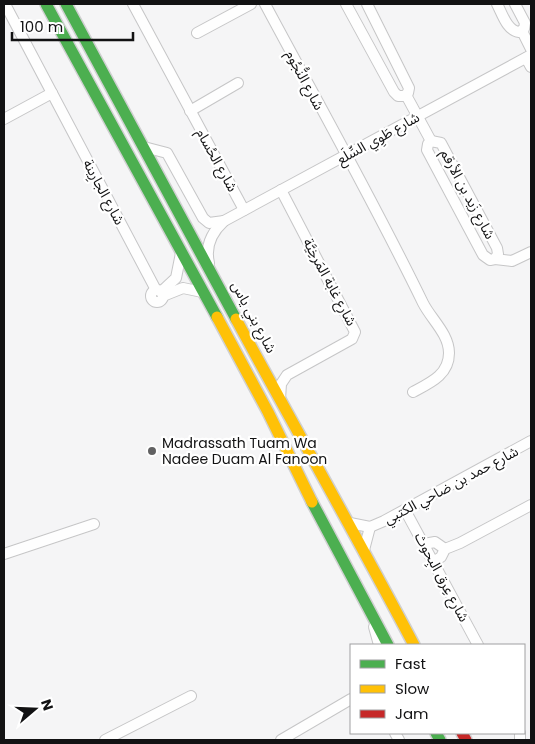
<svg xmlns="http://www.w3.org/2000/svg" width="535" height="744" viewBox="0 0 535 744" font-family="Poppins,'Noto Sans Arabic',sans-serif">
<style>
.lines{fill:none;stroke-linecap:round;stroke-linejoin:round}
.street-casing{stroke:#c6c6c7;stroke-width:12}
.fast-casing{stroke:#d0d0d1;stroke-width:14}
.slow-casing{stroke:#d0d0d1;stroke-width:14}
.jam-casing{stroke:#d0d0d1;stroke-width:14}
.street{stroke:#fefefe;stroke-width:10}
.fast{stroke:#4caf50;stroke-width:11}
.slow{stroke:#ffc107;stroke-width:11}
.jam{stroke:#c62828;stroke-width:11}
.poi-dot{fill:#616162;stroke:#fff;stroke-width:2}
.labels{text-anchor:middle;stroke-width:4.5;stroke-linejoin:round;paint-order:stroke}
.street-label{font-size:14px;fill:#121213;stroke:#fff}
.poi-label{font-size:14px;fill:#121213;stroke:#fff;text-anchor:start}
</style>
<rect width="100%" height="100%" fill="#f5f5f6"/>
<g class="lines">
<g class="street-casing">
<g id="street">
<path d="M5,4l151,286"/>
<path d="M133,4l111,206"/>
<path d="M265,4c53,99 109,198 158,299 8,16 26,31 26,50 0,22 -19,30 -36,39"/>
<path d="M346,4l48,88 4,4h6l4,-3 1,-5 -42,-84"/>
<path d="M497,4c5,9 10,27 22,28l5,-3 1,-6 -10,-19"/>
<path d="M522,31l9,18"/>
<path d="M197,33l54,-29"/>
<path d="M526,58l5,9"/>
<path d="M406,95l25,46"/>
<path d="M190,111l48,-28"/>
<path d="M4,119l48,-26"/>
<path d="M431,141l10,2 56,105 1,6 -3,5 -5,1 -7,-5 -56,-105 1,-6z"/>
<path d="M144,147l23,6 36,65 6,5 15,-2"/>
<path d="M495,259l17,2 19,-9"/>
<path d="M209,263c-4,-17 3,-31 15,-42l307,-166"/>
<circle cx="157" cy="296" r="6"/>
<path d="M161,292l15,-14 5,-25"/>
<path d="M163,296l20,-8 19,4"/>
<path d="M280,399l1,-15 6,-9 65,-36 3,-7 -74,-142"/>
<path d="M405,510l73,135"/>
<path d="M350,523l20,4 14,-6 147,-80"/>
<path d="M424,544l11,-2 10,7"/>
<path d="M364,550l6,-23"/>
<path d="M4,554l90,-30"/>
<path d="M433,562l8,-5 4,-8 15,-6 71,-38"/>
<path d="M374,627l5,18"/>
<path d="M395,733l4,7"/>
<path d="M520,733v7"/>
<path d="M105,740l86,-44"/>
<path d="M281,740l70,-41"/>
</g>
</g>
<g class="fast-casing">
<g id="fast">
<path d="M46,4l171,313"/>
<path d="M66,4l170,315"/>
<path d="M312,502l76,143"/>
<path d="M436,733l4,7"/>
</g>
</g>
<g class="slow-casing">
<g id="slow">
<path d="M217,317l51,95 44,90"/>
<path d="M236,319c59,109 120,216 178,326"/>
</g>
</g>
<g class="jam-casing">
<path id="jam" d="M462,733l4,7"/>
</g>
<use href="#street" class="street"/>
<use href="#fast" class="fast"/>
<use href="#slow" class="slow"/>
<use href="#jam" class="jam"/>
</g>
<circle class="poi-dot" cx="152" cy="451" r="5"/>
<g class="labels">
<g class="street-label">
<text transform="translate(305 80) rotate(62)" y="5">شارع النُّجُوم</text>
<text transform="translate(378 138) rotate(-29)" y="5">شارع طَوِي السِّلَع</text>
<text transform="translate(217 160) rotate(61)" y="5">شارع الحُسام</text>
<text transform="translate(104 192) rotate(62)" y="5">شارع الجارِينة</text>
<text transform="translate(468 194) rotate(62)" y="5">شارع زَيد بن الأرقم</text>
<text transform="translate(330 282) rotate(62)" y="5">شارع غابة المَرخِيَّة</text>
<text transform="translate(254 317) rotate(62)" y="5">شارع بني ياس</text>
<text transform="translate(451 485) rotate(-28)" y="5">شارع حمد بن ضاحي الكتبي</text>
<text transform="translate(442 577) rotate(62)" y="5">شارع عِرق البِحوث</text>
</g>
<g class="poi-label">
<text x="162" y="448">Madrassath Tuam Wa<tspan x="162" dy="16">Nadee Duam Al Fanoon</tspan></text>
</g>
</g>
<rect width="535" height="744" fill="none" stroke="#121213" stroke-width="10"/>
<rect x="350" y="644" width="175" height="90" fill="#ffffff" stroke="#a0a0a1"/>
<rect x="360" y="660" width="25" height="8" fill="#4caf50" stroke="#a0a0a1"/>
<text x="395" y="669" font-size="15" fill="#121213">Fast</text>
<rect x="360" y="685" width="25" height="8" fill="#ffc107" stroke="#a0a0a1"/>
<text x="395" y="694" font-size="15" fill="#121213">Slow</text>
<rect x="360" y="710" width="25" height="8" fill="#c62828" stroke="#a0a0a1"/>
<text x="395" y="719" font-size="15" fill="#121213">Jam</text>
<g transform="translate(35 709) rotate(71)" stroke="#ffffff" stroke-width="4" paint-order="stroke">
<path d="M0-4L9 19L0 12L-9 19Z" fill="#121213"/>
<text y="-8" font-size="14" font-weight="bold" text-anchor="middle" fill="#121213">N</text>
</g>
<path d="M12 32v8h121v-8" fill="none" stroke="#121213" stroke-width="2.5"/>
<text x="20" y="32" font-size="15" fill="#121213" stroke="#ffffff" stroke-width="4" paint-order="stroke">100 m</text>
</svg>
